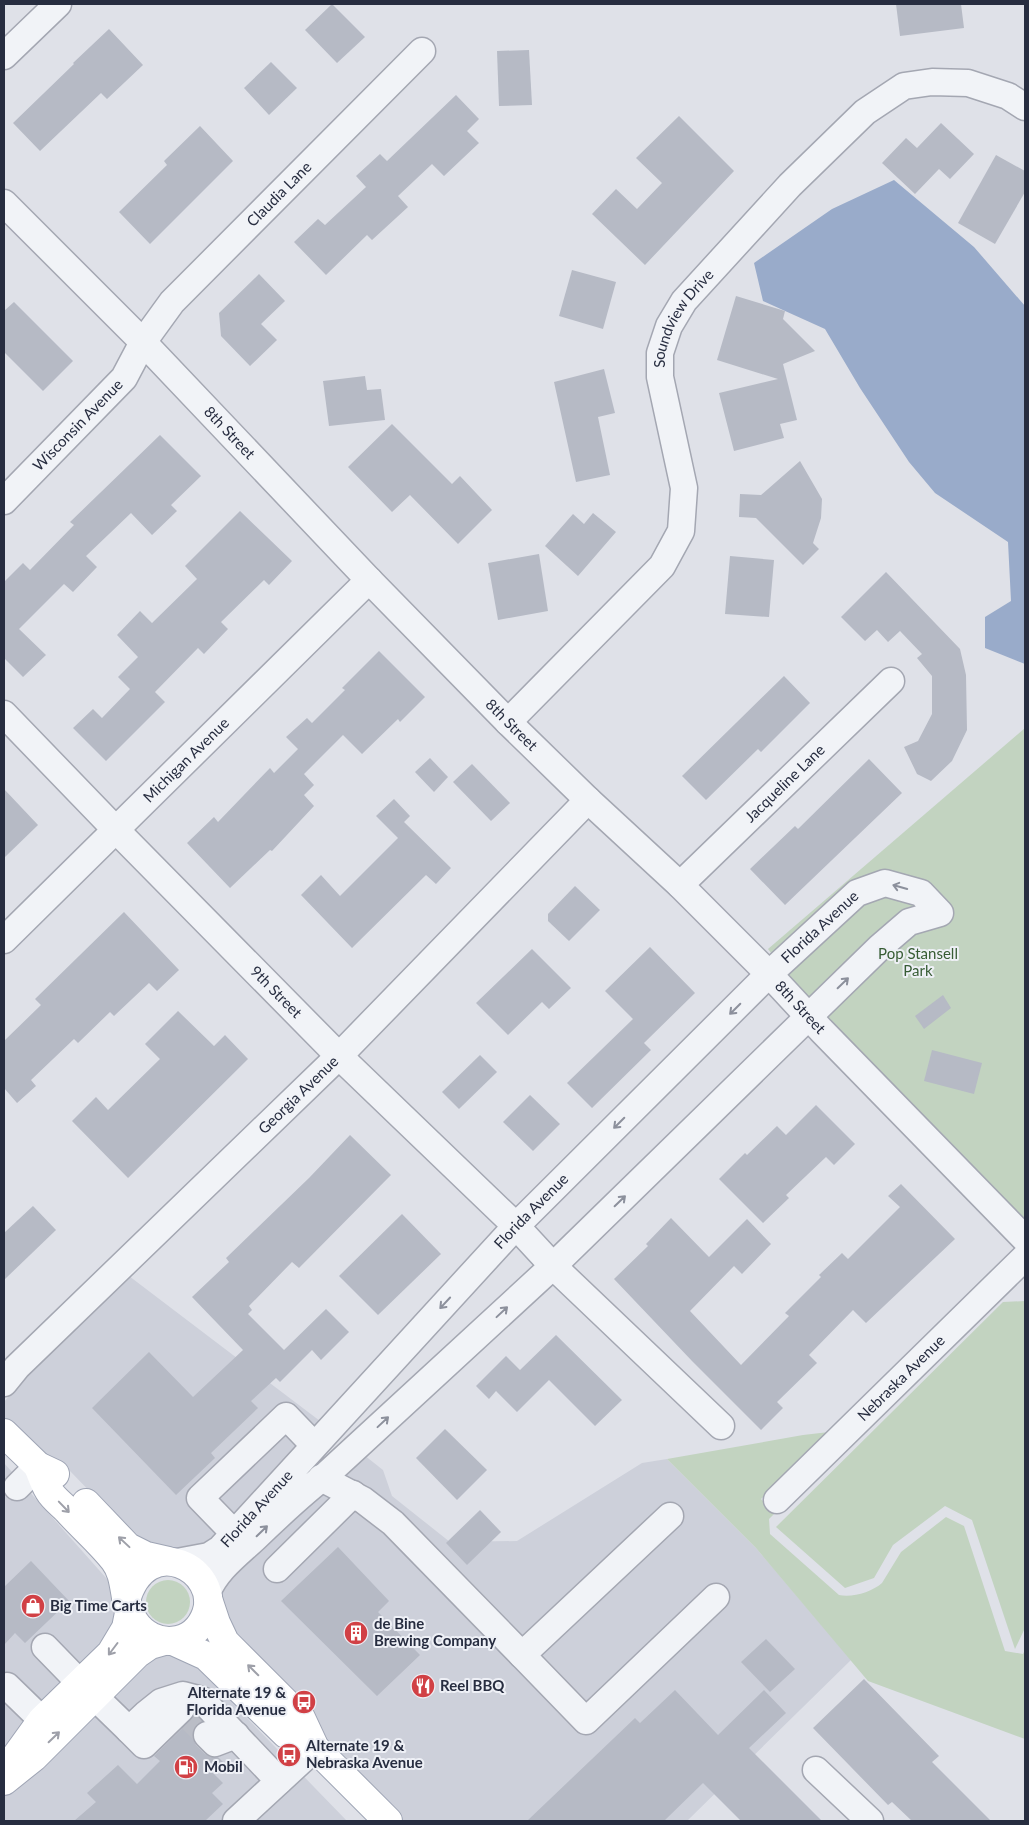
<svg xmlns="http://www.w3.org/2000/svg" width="1029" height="1825" viewBox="0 0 1029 1825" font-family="Lato,sans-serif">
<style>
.built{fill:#cdd0da}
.green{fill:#c2d3c0}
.water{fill:#99abca}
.building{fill:#b6bac5}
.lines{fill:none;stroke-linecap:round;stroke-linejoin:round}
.minor-tunnel{stroke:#babdc6;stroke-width:26;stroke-dasharray:26 13;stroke-linecap:butt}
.minor-casing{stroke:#a4a7b2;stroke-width:29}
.major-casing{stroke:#9ea4b4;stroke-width:30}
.minor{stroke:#f1f3f7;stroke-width:26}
.major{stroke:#fff;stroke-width:28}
.oneway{stroke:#8c909c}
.oneway2{stroke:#9ea0a9}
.labels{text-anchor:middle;stroke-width:4;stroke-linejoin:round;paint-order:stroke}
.street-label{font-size:15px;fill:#272d40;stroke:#eef0f6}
.park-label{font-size:15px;fill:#375c34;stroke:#eef0f6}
.poi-label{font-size:15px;font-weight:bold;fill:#272d40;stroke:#eef0f6;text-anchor:start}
</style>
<rect width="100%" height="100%" fill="#dfe1e8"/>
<g class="built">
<path d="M129,1276l191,145 -108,119 -9,6 -36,3 -32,-11 -65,-67 -24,-13 -42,-39v-17l22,-27z"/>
<path d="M364,1455l19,15 9,26 58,46 67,-1 125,-78 25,-4 89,89 95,112 -164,161h-284l-74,-75 1,-3 -7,-4 -89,-103 -14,-37 1,-9 4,-7 75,-71z"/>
<path d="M4,1463l111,125 42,67 28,-1 162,167h-343z"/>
</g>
<g class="green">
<path d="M1025,728v496l-204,-206 -53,-69z"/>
<path d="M1025,1301v327l-10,21 -43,-129 -27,-14 -52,39 -19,33 -29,10 -69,-61 227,-225z"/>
<path d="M829,1432l-68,67 14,14 -6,6 1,15 69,61c13,3 33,-3 43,-12l19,-31 45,-35 18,9 41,125 18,3 2,-4v89l-157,-58 -112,-133 -89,-89 136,-24z"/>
<circle cx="168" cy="1602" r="22"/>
</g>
<path class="water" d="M894,180l80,67 51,59v358l-40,-16v-31l26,-16 -3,-59 -73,-49 -26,-31 -49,-74 -35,-59 -62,-28 -9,-38 78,-54z"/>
<g class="building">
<path d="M332,4l33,33 -28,26 -32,-33z"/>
<path d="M896,4h65l3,24 -64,8z"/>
<path d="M109,29l34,36 -36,34 -6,-6 -61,58 -27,-28 61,-59 -1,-1z"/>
<path d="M529,50l3,55 -33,1 -2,-55z"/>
<path d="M271,62l26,26 -28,27 -25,-27z"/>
<path d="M456,95l23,24 -12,12 12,12 -35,33 -12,-12 -34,32 10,11 -36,33 -5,-5 -41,40 -32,-33 24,-23 7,6 41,-38 -10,-11 24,-22 7,7z"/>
<path d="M679,116l55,55 -89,94 -53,-51 24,-25 21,20 25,-26 -26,-25z"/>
<path d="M941,123l33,31 -24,25 -11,-10 -24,25 -33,-31 24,-25 11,10z"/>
<path d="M200,126l33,35 -83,83 -31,-32 48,-47 -3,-4z"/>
<path d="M996,155l29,16v21l-30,52 -37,-21z"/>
<path d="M572,270l44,12 -13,47 -44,-13z"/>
<path d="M259,274l26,27 -24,23 16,16 -27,26 -29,-30 -2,-23z"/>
<path d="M736,296l49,15 -2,8 32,32 -32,13 14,56 -17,4 4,14 -50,13 -15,-58 59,-14 -61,-19z"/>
<path d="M14,302l59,59 -30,30 -39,-39v-41z"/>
<path d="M604,369l11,44 -17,4 12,58 -34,7 -22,-100z"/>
<path d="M365,376l2,14 14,-1 4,31 -56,6 -6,-45z"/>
<path d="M392,424l60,60 8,-8 32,34 -34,34 -48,-49 -18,17 -44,-45z"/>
<path d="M160,435l41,41 -30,29 6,6 -25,24 -21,-22 -45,43 11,11 -24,25 -9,-8 -45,45 27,26 -23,22 -19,-19v-76l19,-19 7,7 44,-45 -4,-3z"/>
<path d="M800,461l22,38 -1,19 -8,25 6,6 -16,16 -47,-47 -17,-1 1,-23 21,1z"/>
<path d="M240,511l52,50 -23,24 -5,-5 -43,42 7,7 -24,25 -6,-6 -43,44 10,10 -59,59 -33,-33 20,-19 9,9 28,-29 -12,-12 20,-20 -21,-22 23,-24 12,12 45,-44 -12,-13z"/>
<path d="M593,513l23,19 -38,44 -33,-30 28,-32 11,10z"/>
<path d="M539,554l9,57 -50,9 -10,-57z"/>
<path d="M730,556l44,4 -5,57 -44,-3z"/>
<path d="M886,572l74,77 6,26 1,55 -15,31 -21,20 -14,-7 -13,-27 14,-6 14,-27v-38l-15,-18 5,-4 -22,-23 -12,11 -11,-12 -12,11 -24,-24z"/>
<path d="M379,651l46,46 -25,25 -2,-3 -36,35 -19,-19 -39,39 10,11 -10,10 10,11 -42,45 -2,-1 -40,38 -43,-45 27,-26 4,5 52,-54 4,5 24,-24 -12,-12 21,-19 5,5 33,-33 -3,-2z"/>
<path d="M784,676l26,27 -49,49 -3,-3 -52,51 -24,-24z"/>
<path d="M430,758l18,19 -14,15 -19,-20z"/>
<path d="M869,759l33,34 -117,112 -35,-36 45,-43 3,3z"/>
<path d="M472,764l38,39 -19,18 -38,-39z"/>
<path d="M4,789l34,36 -34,33z"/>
<path d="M394,799l16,17 -6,6 47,46 -15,16 -10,-9 -74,73 -51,-53 20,-20 19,21 58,-58 -22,-22z"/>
<path d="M575,886l25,24 -31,31 -21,-20v-7z"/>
<path d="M124,912l55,58 -22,21 -8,-8 -35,33 -4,-4 -32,31 -4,-4 -43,41 5,6 -19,17 -13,-15v-47l37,-36 -6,-6z"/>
<path d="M650,947l45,46 -51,50 7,7 -59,58 -25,-25 66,-64 -28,-28z"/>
<path d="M532,949l39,39 -22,21 -7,-7 -34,33 -32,-32z"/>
<path d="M943,995l8,13 -27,21 -9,-13z"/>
<path d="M178,1011l36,35 11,-11 23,24 -120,119 -56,-57 24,-24 12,13 52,-51 -15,-15z"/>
<path d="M932,1050l50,13 -8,31 -50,-13z"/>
<path d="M480,1055l17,17 -38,37 -17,-17z"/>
<path d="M530,1095l30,29 -27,27 -30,-29z"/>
<path d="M816,1105l39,39 -21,21 -8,-8 -40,38 3,3 -26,25 -44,-44 26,-26 2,2 30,-29 9,9z"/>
<path d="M350,1135l41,40 -92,93 -7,-6 -43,44 3,4 -4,4 36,36 42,-41 23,23 -28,28 -9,-10 -32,32 -4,-4 -25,23 7,7 -47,45 4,5 -39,37 -84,-87 57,-56 44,45 50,-47 -51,-53 37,-35 -3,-4 83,-80z"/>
<path d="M901,1184l54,55 -89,84 -13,-13 -44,45 8,8 -40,39 6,6 -22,22 -69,-69 -78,-82 34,-33 -2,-2 25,-26 38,39 38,-38 24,25 -29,30 -8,-8 -44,45 51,54 48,-49 -4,-3 36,-36 -2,-2 23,-22 6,6 52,-52 -12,-11z"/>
<path d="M33,1206l23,24 -52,50v-47z"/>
<path d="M402,1214l39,40 -63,61 -39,-39z"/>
<path d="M556,1335l66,65 -27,26 -46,-46 -32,32 -21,-21 -7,8 -13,-13 30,-30 14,14z"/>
<path d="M445,1429l42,41 -30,30 -41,-42z"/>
<path d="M480,1510l21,22 -34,33 -21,-22z"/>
<path d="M338,1547l51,54 -11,11 42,43 -43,41 -96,-95z"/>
<path d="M31,1561l38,40 -44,42 -10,-10 -11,12v-58z"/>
<path d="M766,1639l29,30 -25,23 -29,-30z"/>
<path d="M864,1679l75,77 -7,6 59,59h-79l-20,-19 -4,3 -75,-77z"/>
<path d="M675,1690l43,45 46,-45 22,23 -37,35 73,73h-81l-38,-38 -39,38h-137l108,-103 5,5z"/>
<path d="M195,1714l7,7 -6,4 -4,7 1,7 3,6 9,9 6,3h7l5,5 -11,10 11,11 -11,10 11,11 -18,17h-131l22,-19 -9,-9 31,-28 19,19 23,-23 -6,-5 37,-36z"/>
</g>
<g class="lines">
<path class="minor-tunnel" d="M186,1714l21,21"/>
<g class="minor-casing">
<g id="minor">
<path d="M4,56l54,-52"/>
<path id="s1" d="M4,203l139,139 226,238 139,142 80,78 92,85 89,89 52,56 204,209"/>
<path id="s2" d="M4,501l120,-123 19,-36 29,-40 250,-251"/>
<path id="s3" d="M4,714l112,116 223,226 177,170 37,40 168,160"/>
<path id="s4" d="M508,722l154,-156 19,-35 3,-43 -24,-111v-24l9,-27 15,-25 106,-116 75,-73 39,-26 28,-4 36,1 40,13 17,11"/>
<path id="s5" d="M680,885l211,-204"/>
<path id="s6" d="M4,940l365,-360"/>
<path id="s7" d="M4,1383l13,-16 322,-311 249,-256"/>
<path d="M321,1478l42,22 30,23 129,132 148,-139"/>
<path d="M17,1487l21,-21"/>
<path id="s8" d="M777,1500l248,-243"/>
<path d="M235,1534l-35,-36 86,-82 28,29"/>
<path id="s9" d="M177,1562l32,-6 11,-7 296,-323 253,-252 88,-81 28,-10 36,10 19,20 -31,9 -29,25 -327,319 -227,209c-25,19 -48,41 -71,63 -17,16 -39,32 -48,55"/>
<path d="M277,1569l76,-75"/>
<path d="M45,1647l35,36"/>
<path d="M522,1655l64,66 130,-124"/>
<path d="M7,1686l35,34"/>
<path d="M95,1697l34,33 17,-16 15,-12 22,-7 19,5 77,81"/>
<path d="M129,1730l15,15 37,-36"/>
<path d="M207,1735l8,8 21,-8"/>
<path d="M816,1770l54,51"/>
<path d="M236,1821l79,-73"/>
</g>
</g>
<g class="major-casing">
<g id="major">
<path d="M4,1433l34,33 17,8"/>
<path d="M38,1466c3,8 6,17 11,25 4,7 12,13 18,19 15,17 33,32 47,50 14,18 8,42 20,61 19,29 60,26 72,-7 16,-44 -59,-85 -80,-14"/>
<path d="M86,1503l42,44 18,9 22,5"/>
<path d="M208,1599l8,24 9,19 76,76 14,30 73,73"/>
<path d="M173,1641l33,15 80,78 29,14"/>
<path d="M16,1756l26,-36 69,-67 15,-25 3,-15"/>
<path d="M4,1781l30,-24 103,-103 13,-9 14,-4"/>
</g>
</g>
<use href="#minor" class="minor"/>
<use href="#major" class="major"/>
</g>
<defs><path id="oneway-shaft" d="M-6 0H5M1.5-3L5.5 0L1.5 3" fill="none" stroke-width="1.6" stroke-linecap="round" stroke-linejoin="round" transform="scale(1.25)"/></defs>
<g class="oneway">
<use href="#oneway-shaft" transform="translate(900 887) rotate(-164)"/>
<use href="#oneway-shaft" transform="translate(843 983) rotate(-44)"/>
<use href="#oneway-shaft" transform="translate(735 1009) rotate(135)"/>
<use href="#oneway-shaft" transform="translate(619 1123) rotate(135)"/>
<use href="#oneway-shaft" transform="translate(620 1201) rotate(-44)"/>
<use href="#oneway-shaft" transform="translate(445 1303) rotate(133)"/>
<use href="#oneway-shaft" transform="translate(502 1312) rotate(-43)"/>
<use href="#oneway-shaft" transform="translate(383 1422) rotate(-43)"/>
<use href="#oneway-shaft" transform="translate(262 1531) rotate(-44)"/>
</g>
<g class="oneway2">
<use href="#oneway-shaft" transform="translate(64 1507) rotate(46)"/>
<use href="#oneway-shaft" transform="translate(124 1542) rotate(-137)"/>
<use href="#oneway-shaft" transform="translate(113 1649) rotate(127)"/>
<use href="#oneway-shaft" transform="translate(253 1670) rotate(-135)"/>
<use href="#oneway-shaft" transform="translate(54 1737) rotate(-44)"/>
</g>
<defs>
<g id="shop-disc" transform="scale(1.25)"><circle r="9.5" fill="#d14045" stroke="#eef0f6"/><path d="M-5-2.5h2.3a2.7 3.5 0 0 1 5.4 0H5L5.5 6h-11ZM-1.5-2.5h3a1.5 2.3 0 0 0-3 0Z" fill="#fff"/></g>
<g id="building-disc" transform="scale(1.25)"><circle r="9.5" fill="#d14045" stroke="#eef0f6"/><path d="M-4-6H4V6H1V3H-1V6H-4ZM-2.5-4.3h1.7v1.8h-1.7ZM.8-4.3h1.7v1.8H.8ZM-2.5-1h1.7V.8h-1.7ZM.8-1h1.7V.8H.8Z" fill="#fff"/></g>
<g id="restaurant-disc" transform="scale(1.25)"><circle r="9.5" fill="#d14045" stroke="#eef0f6"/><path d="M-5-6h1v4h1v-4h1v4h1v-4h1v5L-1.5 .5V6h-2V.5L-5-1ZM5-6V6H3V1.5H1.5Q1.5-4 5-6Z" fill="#fff"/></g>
<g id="bus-disc" transform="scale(1.25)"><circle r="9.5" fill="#d14045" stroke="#eef0f6"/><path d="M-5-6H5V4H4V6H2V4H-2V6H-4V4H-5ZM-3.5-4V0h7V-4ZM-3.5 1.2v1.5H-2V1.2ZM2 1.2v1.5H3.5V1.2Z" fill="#fff"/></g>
<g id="fuel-disc" transform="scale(1.25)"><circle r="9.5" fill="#d14045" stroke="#eef0f6"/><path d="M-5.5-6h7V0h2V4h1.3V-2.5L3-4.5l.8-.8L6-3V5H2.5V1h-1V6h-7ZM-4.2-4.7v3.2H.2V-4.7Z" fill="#fff"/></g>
</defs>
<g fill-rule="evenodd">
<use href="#shop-disc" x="33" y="1606"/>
<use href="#building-disc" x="356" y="1633"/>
<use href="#restaurant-disc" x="423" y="1686"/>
<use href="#bus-disc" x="304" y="1702"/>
<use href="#bus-disc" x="289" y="1755"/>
<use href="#fuel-disc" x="186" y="1767"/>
</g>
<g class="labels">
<g class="street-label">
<text dy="5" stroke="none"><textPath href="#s2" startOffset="414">Claudia Lane</textPath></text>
<text dy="5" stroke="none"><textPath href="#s4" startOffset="481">Soundview Drive</textPath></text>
<text dy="5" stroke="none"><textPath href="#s2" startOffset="106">Wisconsin Avenue</textPath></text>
<text dy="5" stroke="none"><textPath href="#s1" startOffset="322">8th Street</textPath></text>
<text dy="5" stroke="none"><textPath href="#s1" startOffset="728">8th Street</textPath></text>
<text dy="5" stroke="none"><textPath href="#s6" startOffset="256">Michigan Avenue</textPath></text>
<text dy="5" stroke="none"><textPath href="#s5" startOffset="146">Jacqueline Lane</textPath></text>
<text dy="5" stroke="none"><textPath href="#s9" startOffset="910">Florida Avenue</textPath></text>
<text dy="5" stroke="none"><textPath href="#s3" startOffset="389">9th Street</textPath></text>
<text dy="5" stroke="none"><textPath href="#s1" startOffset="1132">8th Street</textPath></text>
<text dy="5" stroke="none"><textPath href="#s7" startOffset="412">Georgia Avenue</textPath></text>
<text dy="5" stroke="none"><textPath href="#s9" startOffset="505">Florida Avenue</textPath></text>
<text dy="5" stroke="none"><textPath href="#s8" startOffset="174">Nebraska Avenue</textPath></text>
<text dy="5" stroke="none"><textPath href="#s9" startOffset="100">Florida Avenue</textPath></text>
</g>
<g class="park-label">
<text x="918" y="959">Pop Stansell<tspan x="918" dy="17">Park</tspan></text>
</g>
<g class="poi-label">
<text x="50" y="1611">Big Time Carts</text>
<text x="374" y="1629">de Bine<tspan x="374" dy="17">Brewing Company</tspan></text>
<text x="440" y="1691">Reel BBQ</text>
<text x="286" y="1698" text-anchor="end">Alternate 19 &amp;<tspan x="286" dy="17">Florida Avenue</tspan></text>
<text x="306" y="1751">Alternate 19 &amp;<tspan x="306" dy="17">Nebraska Avenue</tspan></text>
<text x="204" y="1772">Mobil</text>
</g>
</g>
<rect width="1029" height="1825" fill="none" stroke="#272d40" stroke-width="10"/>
</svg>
